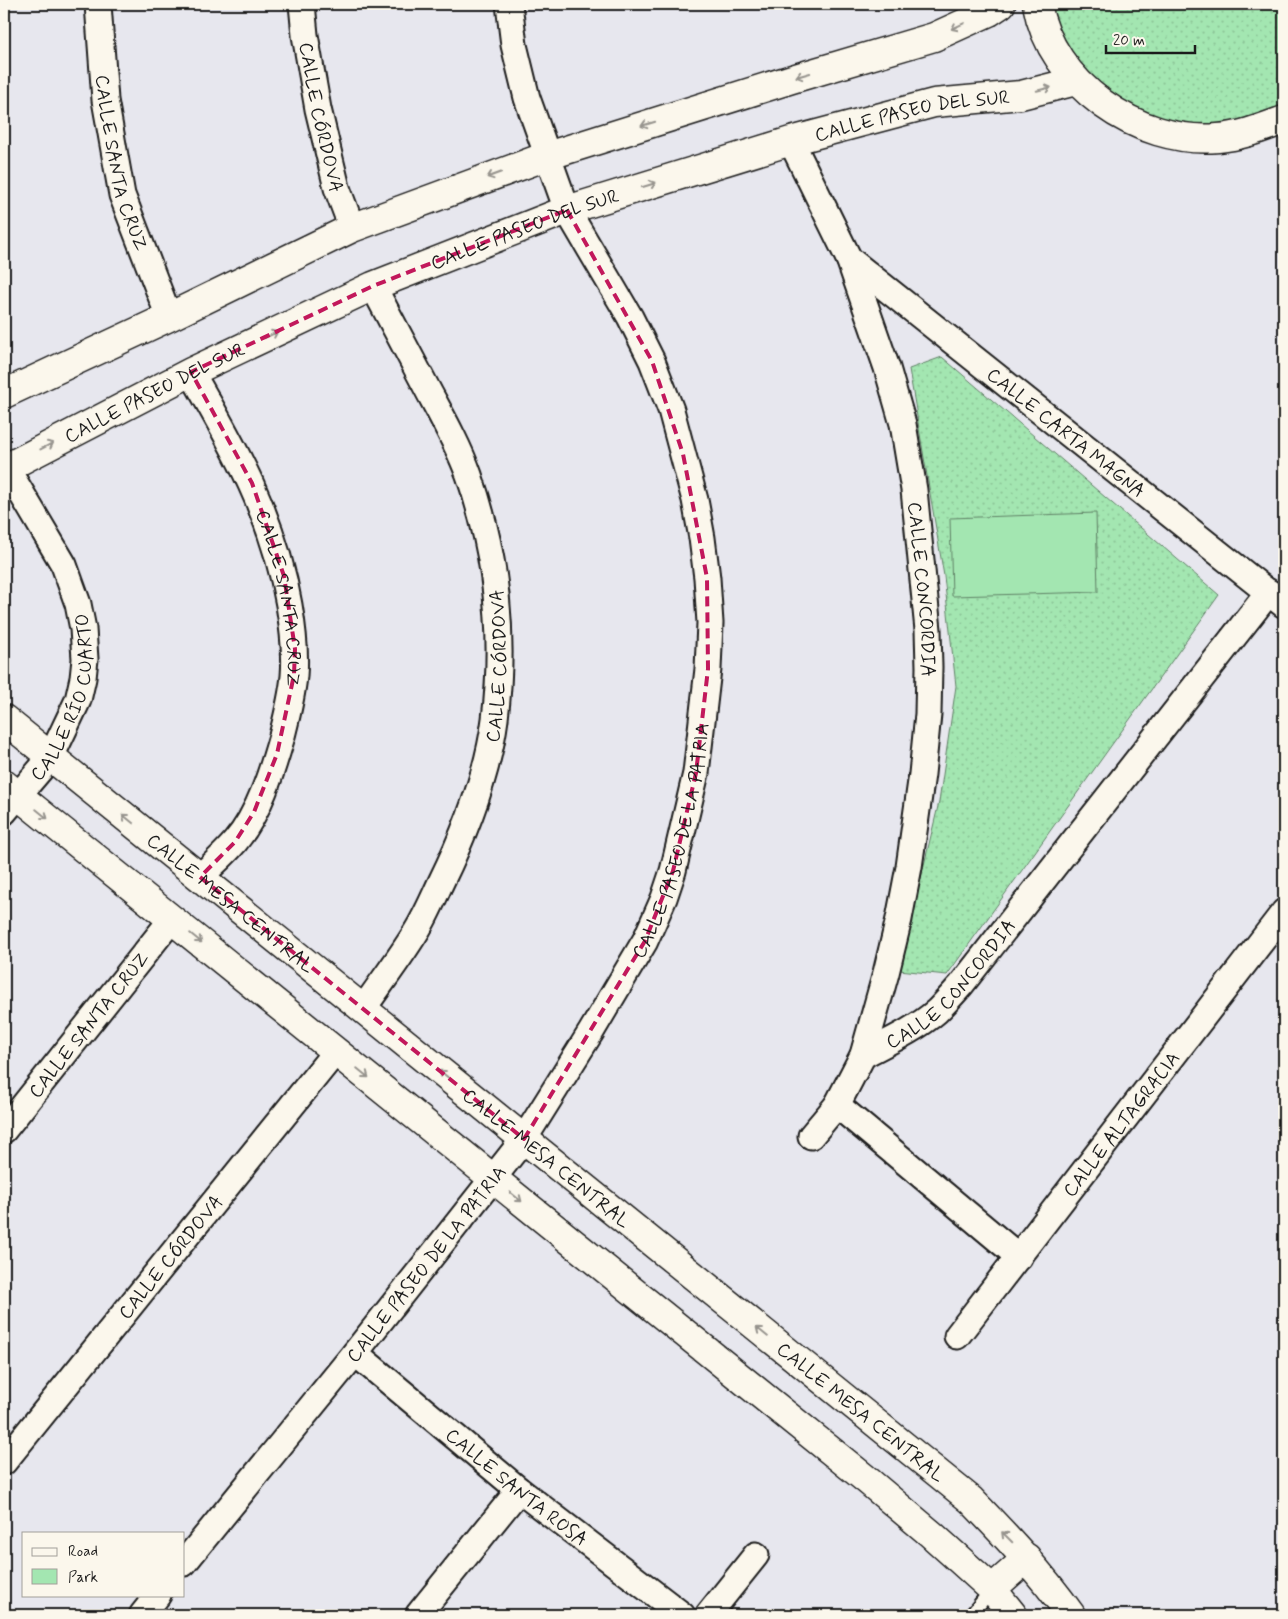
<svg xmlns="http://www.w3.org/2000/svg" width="1288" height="1619" viewBox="0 0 1288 1619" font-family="Mynerve,sans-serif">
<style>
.green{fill:url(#green-dots);stroke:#608166}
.pitch{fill:#a3e6b1;stroke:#608166}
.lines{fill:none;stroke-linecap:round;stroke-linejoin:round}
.service-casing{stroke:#1c1c1c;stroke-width:16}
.minor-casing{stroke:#1c1c1c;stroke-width:29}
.secondary-casing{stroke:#1c1c1c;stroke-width:31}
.service{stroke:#fbf7ec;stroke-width:12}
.minor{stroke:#fbf7ec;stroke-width:25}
.secondary{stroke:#fbf7ec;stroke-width:28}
.oneway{stroke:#97948e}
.marked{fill:none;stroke:#c2185b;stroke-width:4;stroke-dasharray:10 6;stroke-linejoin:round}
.labels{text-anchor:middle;stroke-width:4.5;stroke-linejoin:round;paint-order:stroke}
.street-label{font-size:19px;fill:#1c1c1c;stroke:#fbf7ec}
</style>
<defs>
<pattern id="green-dots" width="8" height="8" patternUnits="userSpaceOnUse" patternTransform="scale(1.25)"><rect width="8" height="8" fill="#a3e6b1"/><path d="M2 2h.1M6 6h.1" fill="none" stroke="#8cc598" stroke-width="1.8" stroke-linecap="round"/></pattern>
</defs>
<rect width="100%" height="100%" fill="#e7e7ee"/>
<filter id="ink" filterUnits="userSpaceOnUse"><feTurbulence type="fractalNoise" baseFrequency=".02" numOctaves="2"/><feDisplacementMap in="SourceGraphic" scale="10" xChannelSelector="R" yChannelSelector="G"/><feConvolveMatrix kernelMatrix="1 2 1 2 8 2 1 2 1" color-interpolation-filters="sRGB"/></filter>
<g filter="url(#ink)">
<g class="green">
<path d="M1038,4h246v109l-85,25 -105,-38z"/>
<path d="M942,357l277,238 -272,380 -48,-5 40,-168 17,-116 -12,-110 -35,-207z"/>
</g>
<path class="pitch" d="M1096,513l2,79 -146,4 -2,-78z"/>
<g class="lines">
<g class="service-casing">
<path id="service" d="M971,1615l21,-26"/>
</g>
<g class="minor-casing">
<g id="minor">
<path id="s1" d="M98,4l7,96 17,95 47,122"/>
<path id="s2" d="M302,4l3,31 13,74 19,79 15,40"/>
<path id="s3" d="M791,141l58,118 38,109 16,56 11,66 14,140 1,37 -1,47 -6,60 -13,93 -10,52 -13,54 -23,82 -26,50 -26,31"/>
<path id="s4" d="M849,259l435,346"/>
<path id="s5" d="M191,372c44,76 83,145 98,233 4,23 7,47 5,71 -2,21 -7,40 -12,60 -10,35 -23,78 -47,106 -11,13 -24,24 -35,35"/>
<path id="s6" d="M4,812l47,-55 27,-57 5,-22 2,-19 -2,-30 -5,-25 -14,-39 -58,-98"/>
<path id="s7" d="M363,1009c18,-26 37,-51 53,-77 10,-16 17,-33 25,-50 24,-49 47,-109 54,-163 10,-82 1,-166 -26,-244 -10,-28 -25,-55 -39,-81 -19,-36 -38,-72 -57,-108"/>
<path id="s8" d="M863,1055c25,-13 52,-25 74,-44 8,-8 16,-17 24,-26l308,-393"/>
<path d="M837,1105l182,152"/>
<path id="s9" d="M4,1130l168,-211"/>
<path id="s10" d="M957,1336l327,-424"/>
<path id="s11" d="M355,1353l164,137 163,125"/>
<path id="s12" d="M4,1462l332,-411"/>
<path id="s13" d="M184,1563l171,-210 169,-214 67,-107 54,-91 19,-43 9,-27 23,-98 12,-104 2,-46 -3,-45 -5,-40 -7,-38 -24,-90 -19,-49 -22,-44 -63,-107 -40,-112 -13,-53 -5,-41"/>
<path d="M142,1615l16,-20"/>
<path d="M418,1615l101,-125"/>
<path d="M708,1615l48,-60"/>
</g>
</g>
<g class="secondary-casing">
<g id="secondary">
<path d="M1037,4c14,80 101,141 181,134 24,-2 44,-10 66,-18"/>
<path d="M4,394l165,-77 183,-89 195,-72 245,-77 142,-42 55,-25 12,-8"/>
<path id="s14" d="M4,469l187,-97 182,-86 194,-76 224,-69 143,-38 87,-8 55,-14"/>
<path id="s15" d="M4,719l967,781c36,37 70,73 100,115"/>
<path d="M4,784l863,696 64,54 61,55 21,26"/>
<path d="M992,1589l35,-31"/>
</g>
</g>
<use href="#service" class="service"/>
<use href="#minor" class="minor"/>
<use href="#secondary" class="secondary"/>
</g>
<defs><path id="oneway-shaft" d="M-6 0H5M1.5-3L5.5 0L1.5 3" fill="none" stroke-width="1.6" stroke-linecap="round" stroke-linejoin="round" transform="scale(1.25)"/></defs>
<g class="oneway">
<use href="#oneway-shaft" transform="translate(958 26) rotate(155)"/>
<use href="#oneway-shaft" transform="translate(803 75) rotate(164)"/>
<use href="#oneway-shaft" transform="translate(1044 89) rotate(-14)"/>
<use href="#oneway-shaft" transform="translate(648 124) rotate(163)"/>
<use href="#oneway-shaft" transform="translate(494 175) rotate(160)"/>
<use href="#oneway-shaft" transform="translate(649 185) rotate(-17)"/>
<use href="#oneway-shaft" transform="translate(271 335) rotate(-25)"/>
<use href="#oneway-shaft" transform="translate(47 446) rotate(-27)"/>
<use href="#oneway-shaft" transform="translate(42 814) rotate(39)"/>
<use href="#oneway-shaft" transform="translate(128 819) rotate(-141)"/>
<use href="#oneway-shaft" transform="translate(196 938) rotate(39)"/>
<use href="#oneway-shaft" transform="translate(363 1073) rotate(39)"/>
<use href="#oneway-shaft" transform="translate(445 1075) rotate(-141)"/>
<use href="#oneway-shaft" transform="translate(516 1197) rotate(39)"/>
<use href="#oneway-shaft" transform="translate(762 1332) rotate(-141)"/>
<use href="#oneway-shaft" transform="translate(1007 1537) rotate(-135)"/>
</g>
</g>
<path class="marked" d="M567,210l85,151 31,93 24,124 1,91 -12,104 -23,98 -28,70 -121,198 -324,-262 35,-35 19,-30 23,-58 17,-79 1,-26 -11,-73 -32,-93 -61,-111 182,-86z"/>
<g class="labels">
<g class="street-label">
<text dy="7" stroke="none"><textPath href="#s14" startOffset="979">CALLE PASEO DEL SUR</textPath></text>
<text dy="7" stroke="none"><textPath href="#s2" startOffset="115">CALLE CÓRDOVA</textPath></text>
<text dy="7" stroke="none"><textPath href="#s1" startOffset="161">CALLE SANTA CRUZ</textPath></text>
<text dy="7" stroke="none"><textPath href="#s14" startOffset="574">CALLE PASEO DEL SUR</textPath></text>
<text dy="7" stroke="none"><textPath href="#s14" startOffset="169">CALLE PASEO DEL SUR</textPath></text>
<text dy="7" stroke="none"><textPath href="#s4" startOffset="278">CALLE CARTA MAGNA</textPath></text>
<text dy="7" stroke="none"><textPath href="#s3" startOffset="472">CALLE CONCORDIA</textPath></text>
<text dy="7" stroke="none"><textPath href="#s5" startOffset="246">CALLE SANTA CRUZ</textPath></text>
<text dy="7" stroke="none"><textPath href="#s7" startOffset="375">CALLE CÓRDOVA</textPath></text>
<text dy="7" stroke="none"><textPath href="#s6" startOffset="134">CALLE RÍO CUARTO</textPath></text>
<text dy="7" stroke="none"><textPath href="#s13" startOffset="880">CALLE PASEO DE LA PATRIA</textPath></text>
<text dy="7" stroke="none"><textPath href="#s15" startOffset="292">CALLE MESA CENTRAL</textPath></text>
<text dy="7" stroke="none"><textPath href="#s8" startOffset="115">CALLE CONCORDIA</textPath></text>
<text dy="7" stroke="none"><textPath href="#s9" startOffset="135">CALLE SANTA CRUZ</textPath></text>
<text dy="7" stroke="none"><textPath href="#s10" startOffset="268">CALLE ALTAGRACIA</textPath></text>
<text dy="7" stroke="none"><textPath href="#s15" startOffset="698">CALLE MESA CENTRAL</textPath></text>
<text dy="7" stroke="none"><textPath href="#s12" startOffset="264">CALLE CÓRDOVA</textPath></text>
<text dy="7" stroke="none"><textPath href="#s13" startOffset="385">CALLE PASEO DE LA PATRIA</textPath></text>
<text dy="7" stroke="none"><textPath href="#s15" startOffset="1102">CALLE MESA CENTRAL</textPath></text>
<text dy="7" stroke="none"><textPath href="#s11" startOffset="210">CALLE SANTA ROSA</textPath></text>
</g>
</g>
<rect width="1288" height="1619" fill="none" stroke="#fbf7ec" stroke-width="20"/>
<rect x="10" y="10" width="1268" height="1599" fill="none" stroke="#1c1c1c" stroke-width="2" filter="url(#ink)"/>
<rect x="22" y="1532" width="162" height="65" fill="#fbf7ec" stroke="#a29f99"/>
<rect x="32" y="1548" width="25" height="8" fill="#fbf7ec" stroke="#a29f99"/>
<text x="68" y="1556" font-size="15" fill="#1c1c1c">Road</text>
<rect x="32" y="1569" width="25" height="15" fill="#a3e6b1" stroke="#a29f99"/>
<text x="68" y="1582" font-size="15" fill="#1c1c1c">Park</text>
<path d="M1106 45v8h89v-8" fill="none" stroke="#1c1c1c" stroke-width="2.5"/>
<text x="1113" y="45" font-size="15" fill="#1c1c1c" stroke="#fbf7ec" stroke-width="4" paint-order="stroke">20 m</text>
</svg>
